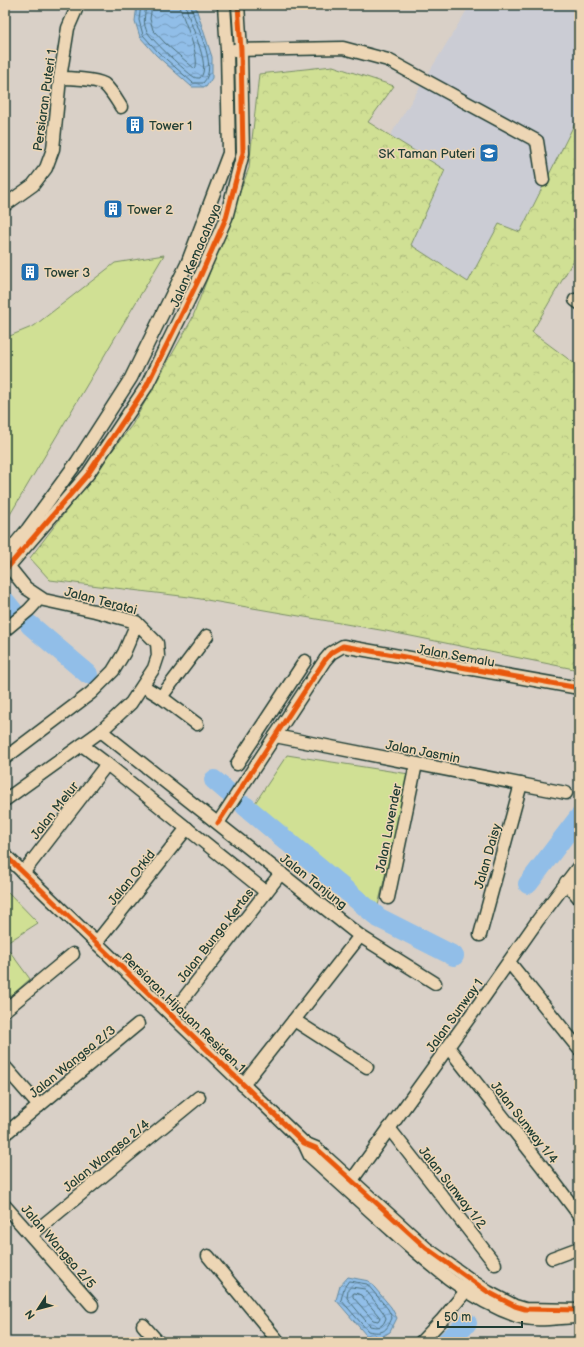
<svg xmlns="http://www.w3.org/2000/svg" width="584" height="1347" viewBox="0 0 584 1347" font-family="'Balsamiq Sans',sans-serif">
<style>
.built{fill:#cbccd4}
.grass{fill:#d0e094;stroke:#788e64}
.forest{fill:url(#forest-crowns);stroke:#788e64}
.water{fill:url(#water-waves);stroke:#638aa0}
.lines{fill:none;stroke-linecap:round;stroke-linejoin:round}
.shore{stroke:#4d717c;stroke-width:1}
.river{stroke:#91bee8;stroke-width:20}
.minor-casing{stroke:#1f3d34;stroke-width:15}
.minor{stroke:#edd6b5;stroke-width:12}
.cycleway-casing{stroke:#edd6b5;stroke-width:8}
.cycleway{stroke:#e8590c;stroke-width:5}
.labels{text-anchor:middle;stroke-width:3;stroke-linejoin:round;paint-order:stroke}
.street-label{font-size:13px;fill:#1f3d34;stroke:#edd6b5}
.poi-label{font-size:13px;fill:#1f3d34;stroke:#edd6b5;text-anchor:start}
</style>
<defs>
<pattern id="forest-crowns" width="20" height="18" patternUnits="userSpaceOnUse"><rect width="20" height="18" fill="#d0e094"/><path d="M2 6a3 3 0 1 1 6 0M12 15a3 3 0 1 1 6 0" fill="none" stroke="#b2c180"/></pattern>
<pattern id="water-waves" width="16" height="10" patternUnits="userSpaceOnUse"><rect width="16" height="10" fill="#91bee8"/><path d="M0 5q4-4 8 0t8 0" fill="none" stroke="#769cbd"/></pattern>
</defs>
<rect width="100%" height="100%" fill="#d9d0c7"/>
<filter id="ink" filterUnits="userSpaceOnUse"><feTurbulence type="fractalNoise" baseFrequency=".025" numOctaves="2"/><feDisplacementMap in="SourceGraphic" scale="8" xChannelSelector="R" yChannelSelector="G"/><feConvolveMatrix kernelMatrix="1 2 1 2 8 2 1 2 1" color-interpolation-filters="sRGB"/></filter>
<g filter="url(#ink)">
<path class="built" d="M470,5h109v110l-59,117 -21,-7 -31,57 -57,-37 34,-75 -55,-34z"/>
<g class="grass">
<path d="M164,255l-159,268v-185l29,-12 81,-63z"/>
<path d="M287,755l122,19 -32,136 -124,-104z"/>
<path d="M5,889l33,34 -33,21z"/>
<path d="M5,945l25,34 -25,22z"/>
</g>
<path class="forest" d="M333,66l61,20 -26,36 77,48 -34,75 57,37 31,-58 21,8 59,-117v136l-47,81 47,35v303l-193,-39 -197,-34 -139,-17 -20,-22 102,-133 60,-106 57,-151 10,-94z"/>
<g class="water">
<path d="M137,5h58l17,52v21l-6,9h-14l-36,-32 -16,-18 -5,-16z"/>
<path d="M348,1277l21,4 22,26 6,11 -7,14 -8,5 -16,-2 -30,-35 4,-14z"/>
</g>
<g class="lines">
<g class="shore">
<path d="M141,5l-2,15 4,15 15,17 35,31h10c17,-17 -9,-58 -12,-78"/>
<path d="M146,5c-1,10 -4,19 2,28 6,9 37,38 46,44 2,1 3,1 6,1 13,-12 -13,-57 -14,-73"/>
<path d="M152,5l-2,14 3,11 13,14 29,25c6,-10 -10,-46 -14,-58l-1,-6"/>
<path d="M349,1281l18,3 21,25 4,9c-6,14 -9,16 -24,13l-27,-31 3,-12z"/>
<path d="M351,1287l14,2 18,23 3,6c-3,9 -7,10 -16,8l-23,-28 1,-8z"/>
<path d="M355,1293l6,2 17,20 2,3 -2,3 -5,-1 -20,-23v-3z"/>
</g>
<g class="river">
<path d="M5,601l8,10"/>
<path d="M30,625l58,49"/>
<path d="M214,780l14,12"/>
<path d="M245,806l134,112 75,38"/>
<path d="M528,884l51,-67"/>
<path d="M446,1342l21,-19"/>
</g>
<g class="minor-casing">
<g id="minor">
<path d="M234,50l109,-2 45,12 149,81 6,39"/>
<path d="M60,78c10,0 35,1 44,6 7,6 12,15 17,23"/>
<path d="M5,205l28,-20 13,-17 7,-19 7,-71 8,-50 10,-23"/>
<path d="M575,300l4,3"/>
<path d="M5,556l22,-26 50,-68 54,-84 56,-114 42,-111 -2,-103 -3,-45"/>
<path d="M5,562l21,26 18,12 51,11 41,11 21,21 1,13 -4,12 -23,35 -30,28 -96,69"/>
<path d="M8,567l80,-93 58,-87 54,-110 26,-59 17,-65 -2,-103 -3,-45"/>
<path d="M5,630l24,-20 11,-12"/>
<path d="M143,686l18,11 36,27"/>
<path d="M161,697l46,-61"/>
<path d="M101,731l259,205 75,47"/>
<path d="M275,736l291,57"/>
<path d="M82,745l25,19 159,128"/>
<path d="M5,758l86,-65 22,-22 11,-18 13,-30"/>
<path d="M237,764l68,-103"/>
<path d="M218,823l107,-163 6,-7 12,-7 236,42"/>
<path d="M5,855l299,288 12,5 110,100 62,44 27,14 10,3 54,1"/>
<path d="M23,873l84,-109"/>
<path d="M566,882l13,16"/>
<path d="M388,898l28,-134"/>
<path d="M480,935l41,-151"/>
<path d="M96,943l91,-115"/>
<path d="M509,962l70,87"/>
<path d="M5,1010l68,-56"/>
<path d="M171,1015l110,-142"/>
<path d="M294,1020l73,47"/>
<path d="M448,1047l104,132 27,36"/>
<path d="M5,1067l34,39"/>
<path d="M243,1085l117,-149"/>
<path d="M389,1128l106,136"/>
<path d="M5,1134l133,-110"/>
<path d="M304,1143l6,13c26,24 52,47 78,71 39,35 79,72 129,89 18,6 38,2 57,1l5,2"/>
<path d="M352,1180l127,-176 59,-84 41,-54"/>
<path d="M5,1206l87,99"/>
<path d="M31,1235l168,-138"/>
<path d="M208,1256l71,86"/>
<path d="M552,1258l27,-10"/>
<path d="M143,1325l15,17"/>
<path d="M421,1342l20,-21 25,-30v-7"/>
</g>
</g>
<use href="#minor" class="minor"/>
<g class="cycleway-casing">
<g id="cycleway">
<path d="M8,567l80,-93 58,-87 54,-110 26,-59 17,-65 -2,-103 -3,-45"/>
<path d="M218,823l107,-163 6,-7 12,-7 236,42"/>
<path d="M5,855l299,288 12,5 110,100 62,44 27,14 10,3 54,1"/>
</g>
</g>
<use href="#cycleway" class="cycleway"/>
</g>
</g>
<defs>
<g id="building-square" transform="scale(1)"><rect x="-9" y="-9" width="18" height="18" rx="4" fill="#1f6fb2" stroke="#edd6b5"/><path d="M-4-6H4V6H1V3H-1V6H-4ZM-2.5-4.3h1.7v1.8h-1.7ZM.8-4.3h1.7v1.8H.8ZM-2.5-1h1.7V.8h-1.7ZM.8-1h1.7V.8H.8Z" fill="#fff"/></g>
<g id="school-square" transform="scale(1)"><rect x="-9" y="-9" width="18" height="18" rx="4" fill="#1f6fb2" stroke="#edd6b5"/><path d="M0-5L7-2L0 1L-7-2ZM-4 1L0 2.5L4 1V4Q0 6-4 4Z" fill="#fff"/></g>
</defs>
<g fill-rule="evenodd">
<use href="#building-square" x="135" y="125"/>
<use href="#school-square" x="489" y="153"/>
<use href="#building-square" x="113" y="209"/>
<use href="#building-square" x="30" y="272"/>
</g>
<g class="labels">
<g class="street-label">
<text transform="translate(44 100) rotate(-82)" y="5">Persiaran Puteri 1</text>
<text transform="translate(195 255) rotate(-67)" y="5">Jalan Kemacahaya</text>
<text transform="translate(101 600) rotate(15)" y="5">Jalan Teratai</text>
<text transform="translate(456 655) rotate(10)" y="5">Jalan Semalu</text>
<text transform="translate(423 751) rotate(11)" y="5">Jalan Jasmin</text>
<text transform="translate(54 810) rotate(-52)" y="5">Jalan Melur</text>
<text transform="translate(388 828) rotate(-79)" y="5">Jalan Lavender</text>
<text transform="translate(487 856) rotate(-74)" y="5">Jalan Daisy</text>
<text transform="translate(131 877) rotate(-51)" y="5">Jalan Orkid</text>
<text transform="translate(314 881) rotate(38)" y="5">Jalan Tanjung</text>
<text transform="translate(215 935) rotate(-52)" y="5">Jalan Bunga Kertas</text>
<text transform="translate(184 1012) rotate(44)" y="5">Persiaran Hijauan Residen 1</text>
<text transform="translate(454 1015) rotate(-54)" y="5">Jalan Sunway 1</text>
<text transform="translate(72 1061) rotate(-39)" y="5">Jalan Wangsa 2/3</text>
<text transform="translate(525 1122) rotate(52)" y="5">Jalan Sunway 1/4</text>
<text transform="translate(106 1155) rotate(-39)" y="5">Jalan Wangsa 2/4</text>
<text transform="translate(453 1187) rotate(52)" y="5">Jalan Sunway 1/2</text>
<text transform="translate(59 1246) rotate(49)" y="5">Jalan Wangsa 2/5</text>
</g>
<g class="poi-label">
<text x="149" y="130">Tower 1</text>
<text x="475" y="158" text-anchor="end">SK Taman Puteri</text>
<text x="127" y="214">Tower 2</text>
<text x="44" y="277">Tower 3</text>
</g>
</g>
<rect width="584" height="1347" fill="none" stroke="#edd6b5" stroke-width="20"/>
<rect x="10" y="10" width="564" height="1327" fill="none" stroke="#1f3d34" stroke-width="1.5" filter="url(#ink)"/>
<g transform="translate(38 1309) rotate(234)" stroke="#edd6b5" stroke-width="3" paint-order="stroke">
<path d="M0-3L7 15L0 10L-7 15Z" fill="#1f3d34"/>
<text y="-6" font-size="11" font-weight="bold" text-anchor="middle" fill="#1f3d34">N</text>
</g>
<path d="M438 1321v6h84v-6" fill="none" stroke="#1f3d34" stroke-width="2"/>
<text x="444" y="1321" font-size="12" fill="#1f3d34" stroke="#edd6b5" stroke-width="3" paint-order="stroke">50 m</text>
</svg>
